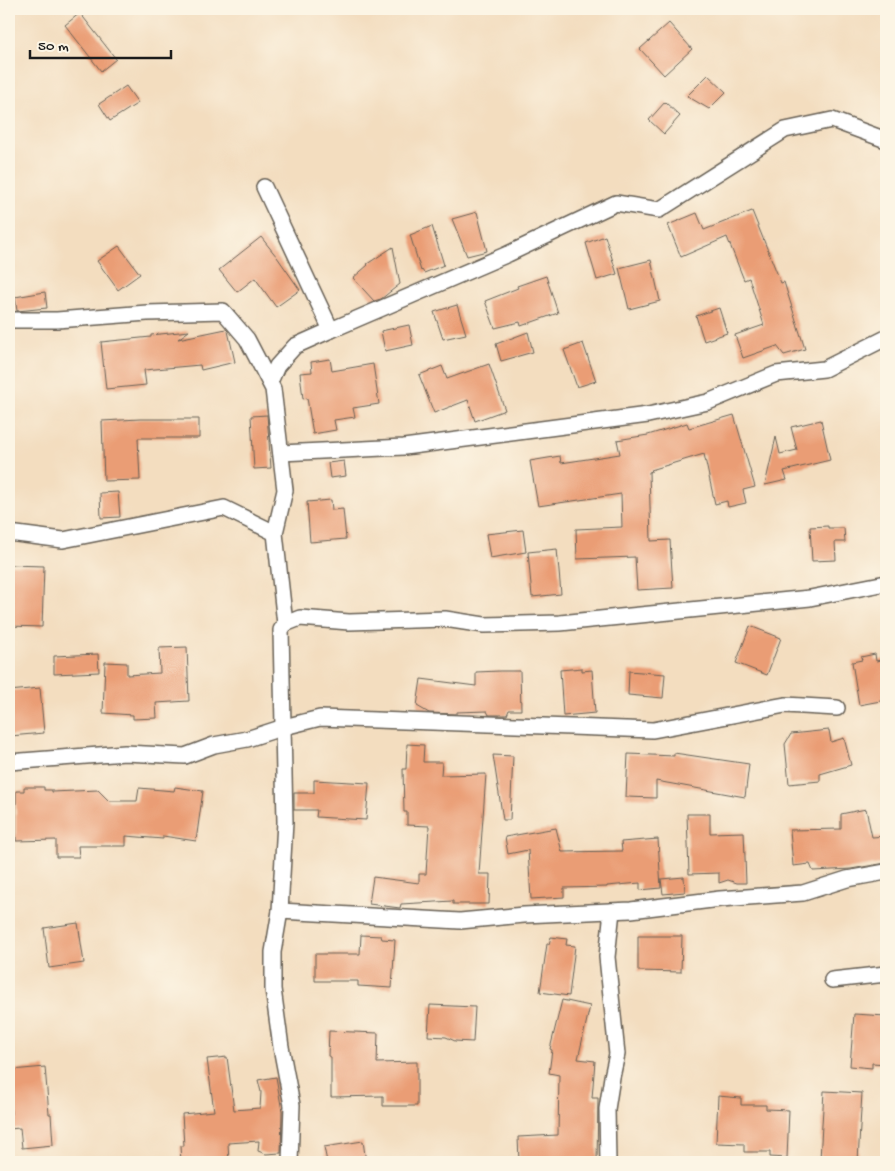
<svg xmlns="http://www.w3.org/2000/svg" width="895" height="1171" viewBox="0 0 895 1171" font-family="'Gochi Hand',sans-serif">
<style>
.building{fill:#ea9d75}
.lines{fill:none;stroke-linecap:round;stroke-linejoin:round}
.minor-casing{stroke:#676055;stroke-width:18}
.minor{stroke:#fff;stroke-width:15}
</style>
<rect width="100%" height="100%" fill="#fcf5e5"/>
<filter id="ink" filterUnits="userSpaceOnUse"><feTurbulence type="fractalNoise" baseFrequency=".02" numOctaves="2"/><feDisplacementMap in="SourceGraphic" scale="10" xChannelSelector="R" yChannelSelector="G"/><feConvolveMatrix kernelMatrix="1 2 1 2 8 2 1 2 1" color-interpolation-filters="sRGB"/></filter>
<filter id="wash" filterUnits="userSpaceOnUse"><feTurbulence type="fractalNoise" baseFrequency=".0096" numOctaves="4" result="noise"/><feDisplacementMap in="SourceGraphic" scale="20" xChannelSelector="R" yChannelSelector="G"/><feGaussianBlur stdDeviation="1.12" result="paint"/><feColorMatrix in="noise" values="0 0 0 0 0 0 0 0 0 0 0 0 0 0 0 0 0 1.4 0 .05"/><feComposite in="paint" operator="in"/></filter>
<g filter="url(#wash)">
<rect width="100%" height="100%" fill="#f3ddbf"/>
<g id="blocks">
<g class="building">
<path d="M80,13l36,46 -15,12 -36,-46z"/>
<path d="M669,23l23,26 -28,26 -24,-26z"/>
<path d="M708,75l18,17 -17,17 -22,-13z"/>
<path d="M126,86l12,17 -28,18 -11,-17z"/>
<path d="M665,102l15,14 -16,18 -15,-14z"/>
<path d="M752,211l29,72 3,-1 21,67 -21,6 -7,-9 -34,12 -8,-23 29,-10 -15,-47 -5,2 -17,-43 -46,20 -13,-32 29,-12 7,17z"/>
<path d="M477,212l10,39 -20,5 -15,-37z"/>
<path d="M432,226l12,39 -20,8 -2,-3 -1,1 -11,-36z"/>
<path d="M605,236l12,38 -20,6 -11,-37z"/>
<path d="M261,237l16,20 23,33 -24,17 -21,-29 -18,14 -18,-22z"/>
<path d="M119,246l21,28 -22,16 -21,-29z"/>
<path d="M393,247l7,37 -19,15 -7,2 -21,-23 15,-13 -1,-1z"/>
<path d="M651,260l9,41 -31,8 -10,-41z"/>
<path d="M546,276l12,37 -37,13 -1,-4 -25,6 -10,-27 33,-13 -1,-2z"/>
<path d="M45,292l2,16 -30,3 -2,-14z"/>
<path d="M457,305l9,29 -23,5 -9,-27z"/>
<path d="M719,308l8,25 -23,8 -8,-25z"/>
<path d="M409,325l4,20 -28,6 -4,-20z"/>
<path d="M226,329l2,2 7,31 -34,8 -1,-5 -56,5 2,15 -40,4 -5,-47 50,-5v-2l38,-4 -11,8z"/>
<path d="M528,332l5,20 -32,9 -5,-17z"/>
<path d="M583,343l13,38 -19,6 -13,-37z"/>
<path d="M330,359l2,12 41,-7 6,40 -26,4 2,9 -21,3 2,10 -23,4 -6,-36 -4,1 -3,-26 12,-1 -1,-10z"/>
<path d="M489,364l16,46 -30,11 -7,-21 -34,13 -15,-38 23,-9 5,13z"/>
<path d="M267,415l4,53 -17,1 -3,-53z"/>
<path d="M734,415l21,72 -12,3 3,13 -18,4 -1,-6 -12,3 -11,-50 -53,16 1,1 -3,1 2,69 19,-1 3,48 -36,2 -2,-33 -58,2 -1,-30 46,-2 -1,-33 -83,12 -8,-45 30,-5 1,7 59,-9 -3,-14 31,-5 39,-12 2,5z"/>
<path d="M140,419h59v19h-61l2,42 -36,1 -2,-60z"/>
<path d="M821,420l9,40 -46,11 3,9 -22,5 11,-48 4,17 17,-4 -6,-23z"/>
<path d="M344,461l2,15 -16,2 -2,-15z"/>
<path d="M118,492l2,25 -19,1 -1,-25z"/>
<path d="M331,500l1,10 11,-1 3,30 -36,3 -3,-40z"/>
<path d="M828,526v2h16l1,14h-10l1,18 -24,1 -2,-34z"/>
<path d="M523,530l3,22 -36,6 -4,-24z"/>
<path d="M557,549l4,45 -29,3 -4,-45z"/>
<path d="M9,565l35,1 -2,61 -33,-1z"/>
<path d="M750,626l31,12 -14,37 -31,-12z"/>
<path d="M187,647l2,54 -33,2 1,15 -24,1v-4l-30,-2 2,-51 22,1v12l33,-2 -1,-25z"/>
<path d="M98,654l1,18 -45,2v-18z"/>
<path d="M875,654l1,7 10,-2v41l-27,5 -7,-43 10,-2 -1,-3z"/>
<path d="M582,668v3l10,-1 3,43 -32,3 -3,-46z"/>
<path d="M500,671h20l1,39h-12l-2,5h-18l-2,-4 -30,1v2l-28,-1 -12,-7 4,-27 55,7v-14z"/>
<path d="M629,671l36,3 -2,24 -35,-3z"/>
<path d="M40,688l4,45 -34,3 -1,-45z"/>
<path d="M829,730l2,12 13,-4 7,27 -31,9v7l-31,3 -4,-40 6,-10z"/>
<path d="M407,744l17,1 -1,17h19l-1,13 45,-1 -7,100h11l-1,30h-36v-3l-52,3 -1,4 -31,-4 4,-27 46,6v-9h7l3,-48 -22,-1v-13h-3l-1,-43h3z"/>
<path d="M674,753l75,11 -4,33 -89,-16v17l-30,-1 2,-43 46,2z"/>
<path d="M493,755l20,1 -3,64h-7z"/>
<path d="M314,780l55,3 -3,37 -50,-3 1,-7h-23v-17h20z"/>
<path d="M24,787h20v3h8v2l46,-2 11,11h28l2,-13 35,3 1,-4 28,4 -7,50 -33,-5v3l-37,-3v10h-48l1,11h-23v-17l-40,1v-50h8z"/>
<path d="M866,809l6,28 14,-1v27l-35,6 -38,2 -3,-7 -17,2 -3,-36 51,-1v-15z"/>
<path d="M687,814h23v19l34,-1 2,51h-9l-9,-3 -9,3v-10l-30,1z"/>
<path d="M556,828l6,24 60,-1 -1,-9 37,-3 3,49 -21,2v-7l-33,3v1l-43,1v9l-33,2 -3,-49 -20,4 -3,-17z"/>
<path d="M684,877l1,15 -22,2 -2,-15z"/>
<path d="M78,923l6,40 -35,5 -5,-40z"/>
<path d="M361,935l20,1 1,3 13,1 -3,48 -34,-2v-5h-43v-27h45z"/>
<path d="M638,936h44l-1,36 -43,-1z"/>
<path d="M551,937l16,2 -1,6 9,1 -6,50 -29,-4 7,-48h2z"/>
<path d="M562,1000l28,6 -12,53 17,2 -3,37h6l-1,64h-78l-1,-25 40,-2 1,-60 -10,-2 3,-23 -2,-1z"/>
<path d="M430,1005l45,2 -2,35 -18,-1 -9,-4 -18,-1z"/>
<path d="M854,1014l32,2v48l-14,-1v5l-22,-2z"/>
<path d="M329,1031l49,2 -1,30 40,-1v44h-34v-10l-52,1v-40l-3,-1z"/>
<path d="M227,1057l7,53 26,-2 1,-16 -3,-12 18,-3 6,34 -1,42 -15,1 -8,-3 1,-10 -31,2 1,19h-48l-1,-16h4l-2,-32 32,-3 -7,-52z"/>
<path d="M45,1067l4,47h2l2,31 -31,3 -2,-20 -11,1v-15h2l-2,-32 4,-1 -1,-11z"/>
<path d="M824,1091l38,2 -4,68 -38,-2z"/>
<path d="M718,1096l23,2v7h25v4l23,1 -2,48 -17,-1v-5h-26v-8l-28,-1z"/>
<path d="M363,1141l3,21h-39l-3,-15z"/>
</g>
</g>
</g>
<g filter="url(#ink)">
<use href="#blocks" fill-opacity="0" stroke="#676055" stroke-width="1"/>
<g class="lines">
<g class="minor-casing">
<g id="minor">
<path d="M264,187l67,143 -36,16 -18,20 -7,16"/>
<path d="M9,320h48l90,-7 76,-2 24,28 26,50 12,101 -10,43"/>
<path d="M331,330l177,-76 108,-51 43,7 126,-80 47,-10 54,20"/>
<path d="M281,453l123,-6 244,-32 60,-13 68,-28 48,-5 62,-31"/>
<path d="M9,533l54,7 161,-32 51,25 10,91"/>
<path d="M9,762l116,-9 60,3 29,-11 33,-6 37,-12 36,-9 333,12 132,-25 52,3"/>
<path d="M280,911l180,10 64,-6 107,-5 89,-11 83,-6 44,-14 39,-7"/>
<path d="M832,980l54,-6"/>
<path d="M290,1162l2,-57 -11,-58 -8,-58v-37l7,-41 5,-89 -4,-192 4,-6 15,-6 49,4 96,-3 39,6 76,-2 250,-25 76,-15"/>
<path d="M608,1162l-1,-53 5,-32 5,-23 -10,-97 5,-46"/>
</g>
</g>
<use href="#minor" class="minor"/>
</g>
</g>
<rect width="895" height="1171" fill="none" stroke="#fcf5e5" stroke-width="30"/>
<path d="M30 50v8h141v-8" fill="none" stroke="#1c1c1c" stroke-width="2.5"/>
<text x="38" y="50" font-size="15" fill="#1c1c1c" stroke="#fcf5e5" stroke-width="4" paint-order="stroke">50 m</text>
</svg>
